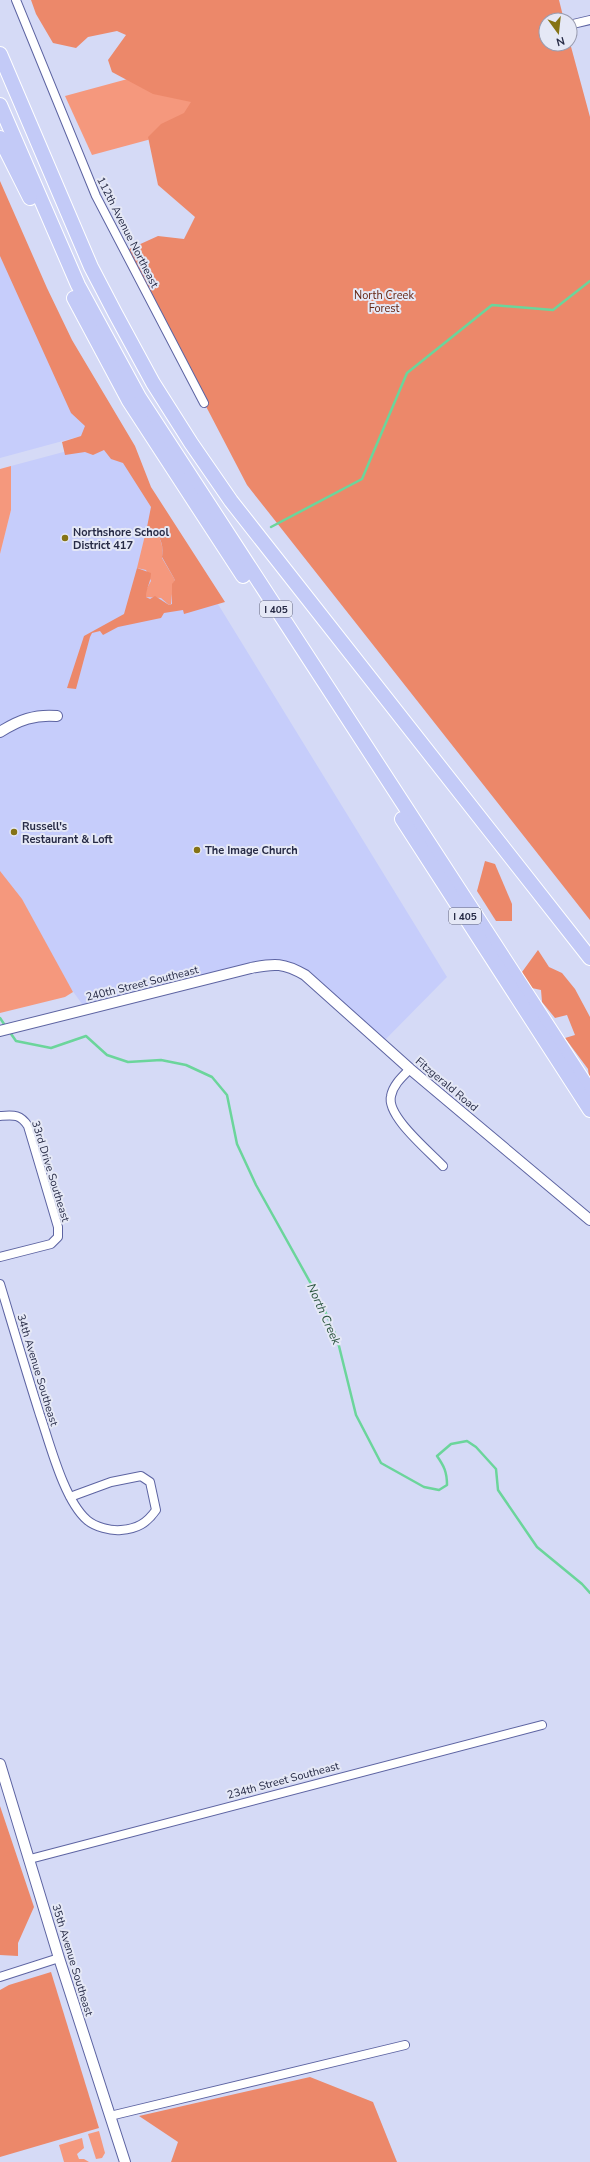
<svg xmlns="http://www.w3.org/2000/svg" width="590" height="2162" viewBox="0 0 590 2162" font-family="'Nunito Sans',sans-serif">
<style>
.built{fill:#c6cdfb}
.green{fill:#f5987d}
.forest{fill:#ec886a}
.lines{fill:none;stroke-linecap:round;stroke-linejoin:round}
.stream{stroke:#6bd59b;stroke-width:2.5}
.minor-casing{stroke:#5d64a2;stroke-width:10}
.tertiary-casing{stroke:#5d64a2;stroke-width:12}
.motorway-casing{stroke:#fff;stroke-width:16}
.minor{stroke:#fff;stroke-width:8}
.tertiary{stroke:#fff;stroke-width:10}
.motorway{stroke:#c3caf7;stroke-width:14}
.poi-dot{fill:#857315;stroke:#e5e8f6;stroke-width:1.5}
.labels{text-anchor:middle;stroke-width:4;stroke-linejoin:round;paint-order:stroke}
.shield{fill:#e5e8f6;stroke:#60647b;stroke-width:1}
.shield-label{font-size:10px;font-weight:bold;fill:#272b46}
.street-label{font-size:11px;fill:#272b46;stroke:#e5e8f6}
.park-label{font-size:11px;fill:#642511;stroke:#e5e8f6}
.poi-label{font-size:11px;font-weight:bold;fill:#272b46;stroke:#e5e8f6;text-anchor:start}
.water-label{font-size:12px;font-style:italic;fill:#234f37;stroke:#e5e8f6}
</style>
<rect width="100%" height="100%" fill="#d5daf6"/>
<g class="built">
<path d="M0,222l96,210 -96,26z"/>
<path d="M116,438l331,539 -66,67 -76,-69 -26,-11 -194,44 -85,-117v-337l11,-44v-44z"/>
</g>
<g class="green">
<path d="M249,46l17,62 -174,47 -27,-59z"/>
<path d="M11,466v44l-11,44v-85z"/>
<path d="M147,527c13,7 17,16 15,31l13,22 -2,4 -2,20 -2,1 -8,-7 -15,-1v-7l5,-9 -5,-11 -9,-2z"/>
<path d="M0,871l22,28 51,93 -8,5 -65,16z"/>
<path d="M99,2131l6,22 -3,5 -6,1 -8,-25z"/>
<path d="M82,2138l2,10 -7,6 2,5h5l5,3h-25l-5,-17z"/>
</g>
<g class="forest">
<path d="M31,0h528l5,20h-18v24l24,-1 20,74v803l-343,-435 -122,-234 33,-15 26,3 11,-22 -37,-32 -10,-48 13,-13 23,-11 7,-11 -38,-8 -41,-22 -4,-12 18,-25 -9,-4 -29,6 -12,11 -23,-5 -17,-29z"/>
<path d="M0,181l47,107 25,52 63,106 16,41 74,115 -41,12 -1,-4 -19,3 -3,5 -43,9 -15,8 -3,-4 -8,2 -2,4 -14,52 -9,-1 17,-52 40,-22 13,-46 14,5c0,9 -5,15 -5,24l4,2 5,-3 14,9 3,-1v-20l3,-4 -13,-23c2,-14 -2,-23 -15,-30l4,-20 -28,-44 -12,-4 -7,-9 -11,5 -8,-3 -20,3 -3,-13 19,-6 4,-10 -14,-13 -71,-157z"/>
<path d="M485,861l10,3 17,40v17h-16l-19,-30z"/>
<path d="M538,950l11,17 13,6 13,16 15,28v68l-2,-16 -23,-31 10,-3 -8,-20 -12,3 -13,-16 -1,-12 -14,-3 -5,-15z"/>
<path d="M0,1806l34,101 -16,36v13l-18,-1z"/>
<path d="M51,1972l48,156 -99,29v-167l9,-5z"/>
<path d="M310,2077l63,25 24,60h-226l7,-20 -39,-26z"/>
</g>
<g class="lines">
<g class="stream">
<path d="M271,527l91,-48 45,-106 85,-68 61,5 37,-29"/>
<path d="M0,1018l6,9"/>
<path d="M9,1031l7,10 35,7 35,-12 21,19 21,7 33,-2 25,5 26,12 15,18 10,49 19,41 64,115 17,38 19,77 25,48 43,24 15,3 8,-5c0,-13 -3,-19 -10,-29l14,-12 16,-3 9,6 20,22 2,21 39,57 45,37 8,9"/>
</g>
<g class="minor-casing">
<g id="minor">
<path d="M16,0l80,196 108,207"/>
<path d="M573,24l17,-4"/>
<path d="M410,1069c-8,8 -17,16 -19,27 -5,20 38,55 52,70"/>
<path d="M0,1116c14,-1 20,-2 28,10l30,101v10l-7,7 -51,13"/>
<path d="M0,1284c13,43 26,87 40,131 10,29 24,85 47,105 8,7 24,11 34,10 16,-1 26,-7 35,-20l-6,-28 -9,-6 -30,6 -41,15"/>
<path d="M30,1859l512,-134"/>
<path d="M0,1977l59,-19"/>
<path d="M110,2116l295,-71"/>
</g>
</g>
<g class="tertiary-casing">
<g id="tertiary">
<path d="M0,732c19,-12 35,-18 57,-16"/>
<path d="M0,1031l251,-63c24,-5 33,-5 54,7l105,94 180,151"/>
<path d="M0,1764l59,194 66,204"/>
</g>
</g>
<g class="motorway-casing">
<g id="motorway">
<path d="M0,54l91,213 24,46 38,70 38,60 40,58 359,457"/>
<path d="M0,105l78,180 61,112 451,694"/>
<path d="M0,138l30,60"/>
<path d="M74,298l55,103 114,175"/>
<path d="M402,819l188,291"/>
</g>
</g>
<use href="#minor" class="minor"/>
<use href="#tertiary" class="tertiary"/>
<use href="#motorway" class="motorway"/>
</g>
<g class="poi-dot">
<circle cx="65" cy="538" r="4"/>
<circle cx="14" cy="832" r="4"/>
<circle cx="197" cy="850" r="4"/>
</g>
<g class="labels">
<g class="shield">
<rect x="260" y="601" width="32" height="16" rx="3"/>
<rect x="449" y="908" width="32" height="16" rx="3"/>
</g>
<g class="shield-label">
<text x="276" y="613">I 405</text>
<text x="465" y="920">I 405</text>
</g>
<g class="street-label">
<text transform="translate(128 232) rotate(63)" y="4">112th Avenue Northeast</text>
<text transform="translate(142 983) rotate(-14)" y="4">240th Street Southeast</text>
<text transform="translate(447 1084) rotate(40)" y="4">Fitzgerald Road</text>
<text transform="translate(51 1171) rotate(73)" y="4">33rd Drive Southeast</text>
<text transform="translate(38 1370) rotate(73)" y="4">34th Avenue Southeast</text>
<text transform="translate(283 1780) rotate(-15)" y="4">234th Street Southeast</text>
<text transform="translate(73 1960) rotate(73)" y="4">35th Avenue Southeast</text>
</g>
<g class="park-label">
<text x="384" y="299">North Creek<tspan x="384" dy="13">Forest</tspan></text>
</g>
<g class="poi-label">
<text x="73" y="536">Northshore School<tspan x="73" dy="13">District 417</tspan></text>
<text x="22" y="830">Russell's<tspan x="22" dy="13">Restaurant &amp; Loft</tspan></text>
<text x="205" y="854">The Image Church</text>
</g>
<g class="water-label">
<text transform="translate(324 1314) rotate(66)" y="4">North Creek</text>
</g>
</g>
<g transform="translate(558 32) rotate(165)"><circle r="19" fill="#e5e8f6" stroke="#999cb0"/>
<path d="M0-3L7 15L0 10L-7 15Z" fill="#857315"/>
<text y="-6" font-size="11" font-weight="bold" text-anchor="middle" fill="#272b46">N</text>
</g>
</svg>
